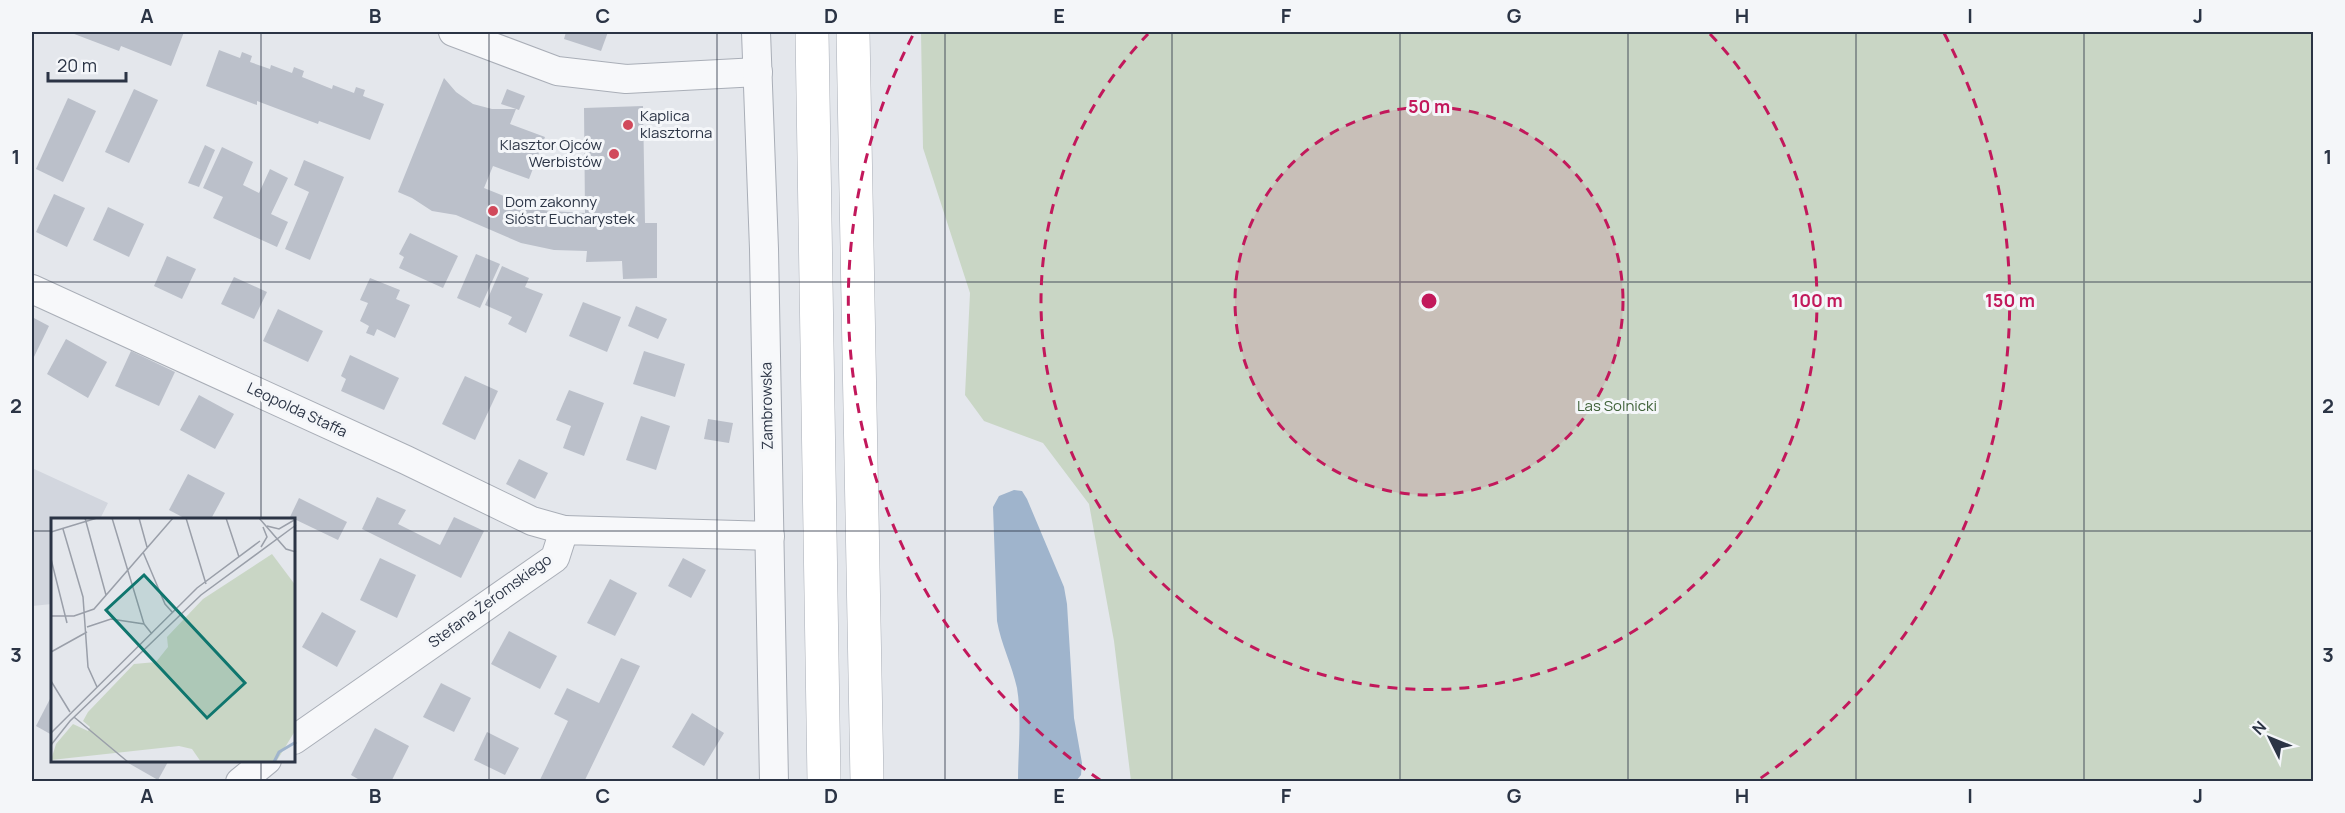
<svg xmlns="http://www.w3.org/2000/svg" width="2345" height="813" viewBox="0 0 2345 813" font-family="Manrope,sans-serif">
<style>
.built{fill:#d2d6de}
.green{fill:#c9d6c5}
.water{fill:#9fb4cc}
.building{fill:#bbc0ca}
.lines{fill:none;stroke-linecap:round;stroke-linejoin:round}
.street-casing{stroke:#a9aeb7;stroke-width:30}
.secondary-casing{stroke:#a9aeb7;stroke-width:34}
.street{stroke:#f7f8fa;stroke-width:28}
.secondary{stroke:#fff;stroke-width:33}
.grid{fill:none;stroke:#2b3445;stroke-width:1.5;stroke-opacity:0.55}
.ring{fill:none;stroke:#c2185b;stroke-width:3;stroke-dasharray:10 8}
.poi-dot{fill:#d1495b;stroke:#f4f6f9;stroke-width:2}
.labels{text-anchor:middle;stroke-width:6;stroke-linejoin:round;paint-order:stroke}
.poi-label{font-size:15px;fill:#2b3445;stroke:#f4f6f9;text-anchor:start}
.street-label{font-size:15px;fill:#2b3445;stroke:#f4f6f9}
.park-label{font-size:15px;fill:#3f6138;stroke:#f4f6f9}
.inset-river{fill:none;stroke:#9fb4cc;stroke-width:3}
.inset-road{fill:none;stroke:#9a9fa9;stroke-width:1.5}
.view{fill:#0f766e;fill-opacity:0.15;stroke:#0f766e;stroke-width:3}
.inset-edge{fill:none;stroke:#2b3445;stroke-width:3}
.centre{fill:#c2185b;stroke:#f4f6f9;stroke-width:3}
.ring-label{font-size:18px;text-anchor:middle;font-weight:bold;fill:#c2185b;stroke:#f4f6f9;stroke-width:6;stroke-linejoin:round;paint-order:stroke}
.neatline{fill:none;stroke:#2b3445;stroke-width:2}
.grid-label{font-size:20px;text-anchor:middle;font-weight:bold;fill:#2b3445}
</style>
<rect width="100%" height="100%" fill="#e4e7ec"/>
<path class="built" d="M32,468l76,35 -8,16h-48v85l-20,2z"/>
<path class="green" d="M921,32h1392v749h-1182l-17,-140 -25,-137 -46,-61 -59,-22 -19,-26 5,-102 -47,-145z"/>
<path class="water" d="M1014,490l8,1 5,8 37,88 3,17 7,114 8,45 -1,12 -5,6h-58c0,-30 4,-63 -1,-93 -5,-23 -16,-44 -20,-67l-4,-114 6,-11z"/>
<g class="building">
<path d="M69,32h115l-13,34 -50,-20 -2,5z"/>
<path d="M566,32h42l-7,19 -37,-12z"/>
<path d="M219,50l21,8 2,-6 10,4 -2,6 20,7 1,-4 21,8 2,-6 10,4 -2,6 30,12 1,-4 21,8 2,-6 9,3 -2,6 21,8 -14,36 -51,-19 -1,3 -61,-23v4l-51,-19z"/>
<path d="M444,78l12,14 17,12 19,5h24l-6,15 35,13 -16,42 -36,-13 -9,22 52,21 15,2 34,2 -1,-105 59,-2 2,117h12v55l-34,1 -1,-18 -36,1 1,-11 -33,-1 -33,-7 -65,-28 -24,-4 -20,-13 -14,-6z"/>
<path d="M134,89l24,11 -29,63 -24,-11z"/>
<path d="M507,89l18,7 -6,14 -18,-6z"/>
<path d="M68,98l28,13 -33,71 -27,-13z"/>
<path d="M205,145l10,5 -16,37 -11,-4z"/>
<path d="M222,147l31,15 -10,23 16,8 11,-24 18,9 -17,36 17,8 -11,25 -64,-29 10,-21 -20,-9z"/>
<path d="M304,160l40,17 -34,83 -25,-11 24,-57 -15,-7z"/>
<path d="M54,194l31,14 -18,39 -31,-15z"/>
<path d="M108,207l36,17 -15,33 -36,-17z"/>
<path d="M410,233l48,23 -15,32 -44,-20 5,-11 -5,-3z"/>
<path d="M476,254l24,10 -20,44 -23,-10z"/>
<path d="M167,256l29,13 -14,30 -28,-13z"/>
<path d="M502,266l27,12 -4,9 18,7 -17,39 -18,-9 4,-7 -27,-12z"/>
<path d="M234,277l33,15 -13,27 -33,-15z"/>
<path d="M370,278l30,12 -4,9 14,6 -15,33 -18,-9 -3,7 -8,-3 3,-7 -9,-5 8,-18 -8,-3z"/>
<path d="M583,302l38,15 -14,35 -38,-16z"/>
<path d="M636,306l31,13 -9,20 -30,-13z"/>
<path d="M278,309l45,22 -15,31 -45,-21z"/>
<path d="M32,317l17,9 -17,35z"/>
<path d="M66,339l41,23 -19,36 -41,-24z"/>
<path d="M131,351l44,21 -16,34 -44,-20z"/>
<path d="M644,351l41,13 -10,33 -42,-13z"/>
<path d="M350,355l49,23 -15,32 -43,-19 5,-12 -5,-3z"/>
<path d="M465,376l33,15 -23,49 -33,-16z"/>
<path d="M569,390l35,13 -20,53 -21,-8 8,-22 -15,-6z"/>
<path d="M199,395l35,19 -19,35 -35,-19z"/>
<path d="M641,416l29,10 -14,44 -30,-10z"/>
<path d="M708,419l25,4 -4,20 -25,-4z"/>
<path d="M519,459l29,14 -13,26 -29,-15z"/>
<path d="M188,474l37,19 -14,26h-25l-17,-9z"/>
<path d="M377,497l29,13 -8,14 42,21 14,-28 30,14 -23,47 -99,-49z"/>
<path d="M299,498l48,24 -9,18 -48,-23z"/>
<path d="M380,558l36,17 -19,43 -37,-18z"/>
<path d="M683,558l23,12 -15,28 -23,-12z"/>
<path d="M610,579l27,14 -22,43 -28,-13z"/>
<path d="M322,612l34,19 -19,36 -35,-20z"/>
<path d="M509,631l48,25 -17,33 -49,-25z"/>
<path d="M621,658l19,8 -56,116h-45l29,-61 -14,-7 13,-26 32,15z"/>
<path d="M441,683l30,15 -17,34 -31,-15z"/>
<path d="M52,695v40l-16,-9z"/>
<path d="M692,713l32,20 -20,33 -32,-19z"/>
<path d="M375,728l34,18 -18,36h-28l-12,-7z"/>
<path d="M487,732l32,16 -14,27 -31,-15z"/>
<path d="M123,760h46l-11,20z"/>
</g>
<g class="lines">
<g class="street-casing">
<g id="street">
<path d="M453,32l104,39 69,8 132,-7"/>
<path d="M756,32l8,217 10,533"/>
<path d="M32,289l374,171 126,61 32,9"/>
<path d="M294,740l261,-182 9,-28 206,6"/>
<path d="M240,782l27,-22"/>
</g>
</g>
<g class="secondary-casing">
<g id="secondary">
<path d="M812,32l12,750"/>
<path d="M853,32l14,750"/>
</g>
</g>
<use href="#street" class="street"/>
<use href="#secondary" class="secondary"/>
</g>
<path class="grid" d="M261,32v487M489,32v750M717,32v750M945,32v750M1172,32v750M1400,32v750M1628,32v750M1856,32v750M2084,32v750M32,282h2282M32,531h20M294,531h2020M261,760v22"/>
<circle cx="1429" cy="301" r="194" fill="#c2185b" fill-opacity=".12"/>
<g class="ring">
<circle cx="1429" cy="301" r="194"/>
<path d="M1710 34A388 388 0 1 1 1148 34"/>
<path d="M1100 780A581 581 0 0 1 914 33M1944 33A581 581 0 0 1 1758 780"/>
</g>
<g class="poi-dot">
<circle cx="628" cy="125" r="6"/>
<circle cx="614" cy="154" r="6"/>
<circle cx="493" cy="211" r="6"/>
</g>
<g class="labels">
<g class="poi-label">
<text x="640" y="121">Kaplica<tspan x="640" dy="17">klasztorna</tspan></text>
<text x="602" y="150" text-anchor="end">Klasztor Ojców<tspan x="602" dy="17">Werbistów</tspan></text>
<text x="505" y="207">Dom zakonny<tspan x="505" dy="17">Sióstr Eucharystek</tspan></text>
</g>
<g class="street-label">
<text transform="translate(767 406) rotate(-91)" y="5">Zambrowska</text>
<text transform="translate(297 410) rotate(25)" y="5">Leopolda Staffa</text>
<text transform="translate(490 601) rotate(-36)" y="5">Stefana Żeromskiego</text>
</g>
<g class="park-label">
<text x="1617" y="411">Las Solnicki</text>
</g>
</g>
<g transform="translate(51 518)">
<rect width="244" height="244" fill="#e4e7ec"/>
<path d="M221,36l24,32 -1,145 -19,31h-75l-9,-13 -13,-3 -128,14 5,-16 17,-20 15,7 2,-4 -7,-6 5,-9 46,-48 22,-2 12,-15 -1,-10 36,-38z" fill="#c9d6c5"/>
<path class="inset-river" d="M223,244l5,-10 17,-10"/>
<path class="inset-road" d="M34,0l21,77M61,0l32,106M88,0l8,29M135,0l20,66M175,0l13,39M208,0l27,31 10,3M216,8l12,3 17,-10M12,11l20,68 5,70 9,20M0,14l46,-14M210,29l6,-10 -4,-10M92,34l22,52 8,9M0,41l16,64M0,98h23l20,-7 79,-91M36,109l24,-8 33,5 8,10M0,134l36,-20M0,163l19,31M23,199l54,45M0,215l146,-145 63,-47M0,227l19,-24 131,-126 95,-70"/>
<path class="view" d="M93,57l101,108 -38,35 -101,-108z"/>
<rect width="244" height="244" class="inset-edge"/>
</g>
<circle cx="1429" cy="301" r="9" class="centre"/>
<g class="ring-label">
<text x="1429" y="113">50 m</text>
<text x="1817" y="307">100 m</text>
<text x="2010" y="307">150 m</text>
</g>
<rect width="2345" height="813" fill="none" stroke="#f4f6f9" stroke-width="66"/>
<g transform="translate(2270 738) rotate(313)" stroke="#f4f6f9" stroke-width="4.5" paint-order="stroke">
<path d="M0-4.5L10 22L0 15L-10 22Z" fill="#2b3445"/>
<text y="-9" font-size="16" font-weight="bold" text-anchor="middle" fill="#2b3445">N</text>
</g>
<path d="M48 72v9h78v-9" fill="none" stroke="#2b3445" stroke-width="3"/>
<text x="57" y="72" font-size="18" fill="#2b3445" stroke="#f4f6f9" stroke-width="4.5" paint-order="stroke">20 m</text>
<rect x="33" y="33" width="2279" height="747" class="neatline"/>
<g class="grid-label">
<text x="147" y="23">A</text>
<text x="375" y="23">B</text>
<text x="603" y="23">C</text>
<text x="831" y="23">D</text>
<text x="1059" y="23">E</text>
<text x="1286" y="23">F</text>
<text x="1514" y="23">G</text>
<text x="1742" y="23">H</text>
<text x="1970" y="23">I</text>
<text x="2198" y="23">J</text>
<text x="16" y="164">1</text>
<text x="2328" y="164">1</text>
<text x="16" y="413">2</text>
<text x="2328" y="413">2</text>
<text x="16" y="662">3</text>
<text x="2328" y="662">3</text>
<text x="147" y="803">A</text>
<text x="375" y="803">B</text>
<text x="603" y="803">C</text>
<text x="831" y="803">D</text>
<text x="1059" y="803">E</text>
<text x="1286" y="803">F</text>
<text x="1514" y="803">G</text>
<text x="1742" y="803">H</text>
<text x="1970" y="803">I</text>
<text x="2198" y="803">J</text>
</g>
</svg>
